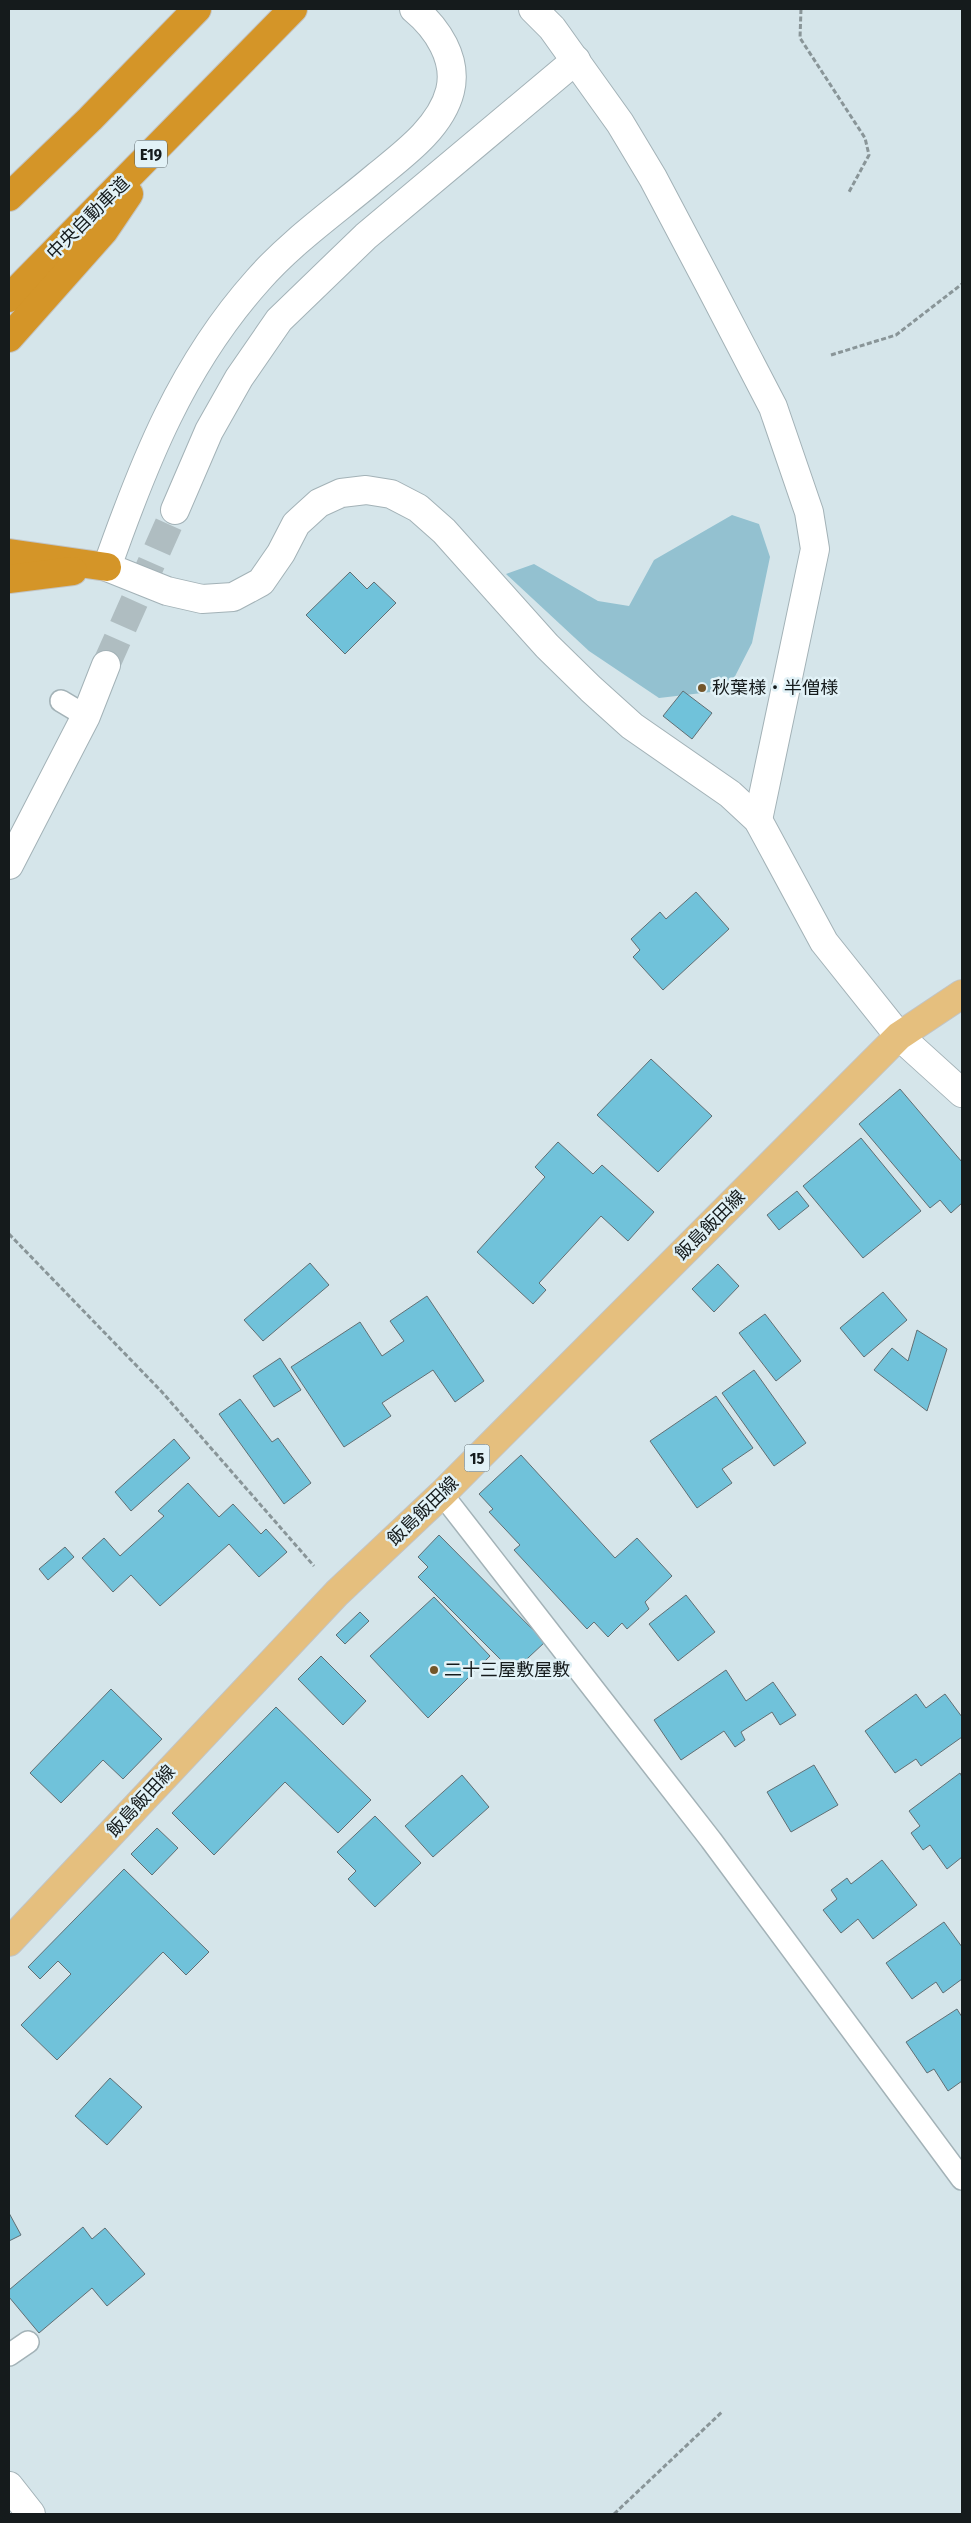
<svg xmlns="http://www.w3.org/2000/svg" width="971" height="2523" viewBox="0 0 971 2523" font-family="'Fira Sans Condensed','Noto Sans JP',sans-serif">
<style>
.green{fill:#93c1d0}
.building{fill:#70c2da;stroke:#616f74}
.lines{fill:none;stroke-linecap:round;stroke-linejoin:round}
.street-tunnel{stroke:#afbdc1;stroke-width:28;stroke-dasharray:28 14;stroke-linecap:butt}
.lane-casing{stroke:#a3b2b7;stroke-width:24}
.street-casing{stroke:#a3b2b7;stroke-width:30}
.secondary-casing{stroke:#a3b2b7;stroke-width:30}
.primary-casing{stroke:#c2c4c4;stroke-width:30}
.highway-casing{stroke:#c2c4c4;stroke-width:30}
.path{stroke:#899598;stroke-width:3;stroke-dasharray:5 2.5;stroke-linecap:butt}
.lane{stroke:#fff;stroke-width:21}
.street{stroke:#fff;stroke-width:28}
.secondary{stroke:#fff;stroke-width:28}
.primary{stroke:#e5bf7e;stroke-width:28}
.highway{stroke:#d49528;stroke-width:28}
.poi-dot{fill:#73562a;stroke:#e2f2f7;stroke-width:2}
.labels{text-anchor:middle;stroke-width:5;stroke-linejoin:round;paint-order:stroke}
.shield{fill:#e2f2f7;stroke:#525c5e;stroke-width:1}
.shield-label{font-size:16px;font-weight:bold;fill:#151b1c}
.street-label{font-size:18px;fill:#151b1c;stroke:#e2f2f7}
.poi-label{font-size:18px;fill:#151b1c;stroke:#e2f2f7;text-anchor:start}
</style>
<rect width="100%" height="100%" fill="#d5e5ea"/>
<path class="green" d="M732,515l27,9 11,33 -18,86 -24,47 -69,8 -70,-47 -83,-77 28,-10 64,37 31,5 25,-46z"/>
<g class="building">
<path d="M350,572l17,17 7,-7 22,21 -51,51 -39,-39z"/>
<path d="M683,691l29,22 -20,26 -29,-23z"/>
<path d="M696,892l33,37 -66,61 -30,-33 7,-7 -9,-11 29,-27 6,7z"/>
<path d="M651,1059l61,57 -54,56 -61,-57z"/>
<path d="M900,1089l62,73v41l-11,10 -11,-13 -10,8 -71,-84z"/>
<path d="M861,1138l60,73 -58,47 -60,-72z"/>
<path d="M558,1142l35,32 9,-9 52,47 -26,29 -27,-25 -62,67 7,7 -13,14 -56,-52 68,-75 -10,-10z"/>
<path d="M797,1191l12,15 -30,24 -12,-15z"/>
<path d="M310,1263l19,22 -66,56 -19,-21z"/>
<path d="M718,1264l21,22 -25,26 -22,-23z"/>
<path d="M883,1292l24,28 -43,37 -24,-29z"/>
<path d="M427,1296l57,85 -29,21 -22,-32 -51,33 9,13 -47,31 -53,-80 69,-45 22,34 22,-15 -14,-20z"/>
<path d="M765,1314l36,47 -25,20 -37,-48z"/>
<path d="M917,1330l30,19 -20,62 -53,-41 18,-22 16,13z"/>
<path d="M280,1358l21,32 -27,17 -21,-31z"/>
<path d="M754,1370l52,73 -32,23 -52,-73z"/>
<path d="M716,1396l37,52 -31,21 10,14 -35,25 -47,-67z"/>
<path d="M240,1399l32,43 6,-4 33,45 -27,21 -65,-90z"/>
<path d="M174,1439l16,19 -59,53 -16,-19z"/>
<path d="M521,1455l94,103 22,-20 35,38 -27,26 4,7 -22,20 -5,-6 -14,14 -14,-15 -7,7 -73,-79 6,-5 -31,-33 4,-3 -14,-15z"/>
<path d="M188,1483l31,34 14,-13 28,30 5,-5 21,23 -28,25 -30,-33 -69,62 -29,-31 -18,17 -31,-34 22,-20 16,18 44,-40 -6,-5z"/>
<path d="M439,1535l106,107 -32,30 -95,-95 10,-10 -10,-10z"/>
<path d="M65,1547l9,10 -26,23 -9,-11z"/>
<path d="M686,1595l29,37 -37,29 -29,-37z"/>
<path d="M434,1597l56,59 -62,62 -58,-62z"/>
<path d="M360,1612l9,9 -24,23 -9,-9z"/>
<path d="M321,1656l45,45 -23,24 -45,-46z"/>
<path d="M726,1670l20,31 27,-19 23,33 -16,10 -8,-13 -31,20 4,8 -10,7 -11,-16 -43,29 -27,-40z"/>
<path d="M111,1689l51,50 -39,40 -20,-19 -42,43 -31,-30z"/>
<path d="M916,1694l10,14 19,-14 17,23v20l-41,29 -5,-7 -21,14 -30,-42z"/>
<path d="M276,1707l95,93 -33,33 -53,-51 -71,73 -42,-42z"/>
<path d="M814,1765l24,40 -47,27 -24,-40z"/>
<path d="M960,1773l2,4v80l-15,12 -17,-24 -7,5 -12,-17 9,-7 -11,-15z"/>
<path d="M462,1775l27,32 -56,50 -28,-31z"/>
<path d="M375,1816l46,47 -46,44 -27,-28 8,-8 -19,-19z"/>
<path d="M157,1828l21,20 -26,27 -21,-21z"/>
<path d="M882,1860l35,45 -44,34 -15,-20 -17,14 -18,-23 14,-11 -6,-9 16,-12 4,6z"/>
<path d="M124,1869l85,83 -23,23 -23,-23 -106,108 -36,-35 50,-51 -13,-13 -18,18 -12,-12z"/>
<path d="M944,1922l18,25v32l-19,14 -7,-11 -24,17 -26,-36z"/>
<path d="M957,2009l5,8v64l-14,10 -14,-22 -7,4 -21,-31z"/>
<path d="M110,2078l32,29 -35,38 -32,-29z"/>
<path d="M9,2213l12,22 -12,6z"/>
<path d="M83,2227l9,12 13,-11 40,46 -38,32 -15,-18 -53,45 -30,-36v-7z"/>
</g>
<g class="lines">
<path class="street-tunnel" d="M106,665l69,-155"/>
<g class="lane-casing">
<g id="lane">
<path d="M61,701l25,15"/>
<path d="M442,1494l269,346 251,339"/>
<path d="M9,2355l19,-13"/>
</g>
</g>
<g class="street-casing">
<g id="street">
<path d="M175,510l34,-79 30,-53 40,-58 87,-84 210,-176"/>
<path d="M9,865l77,-149 20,-51"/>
<path d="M9,2486l22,28"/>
</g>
</g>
<g class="secondary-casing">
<g id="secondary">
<path d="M414,9c23,19 44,50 36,82 -9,36 -46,63 -73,85 -40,34 -85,65 -119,104 -76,85 -114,182 -151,287l60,24 35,8 31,-2 28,-15 20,-29 15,-29 23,-21 22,-10 25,-3 25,4 27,14 26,23 103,115 44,43 41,37 98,68 28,26 66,122 75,94 63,57"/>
<path d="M533,9l19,19 68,95 33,55 56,106 64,123 36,105 6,37 -57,271"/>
</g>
</g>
<g class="primary-casing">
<path id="primary" d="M9,1942l328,-349 105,-99 457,-458 63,-42"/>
</g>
<g class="highway-casing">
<g id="highway">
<path d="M9,197l81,-78 107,-110"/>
<path d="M9,298l284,-289"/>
<path d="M9,338l95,-107 25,-37"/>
<path d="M9,553l98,14"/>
<path d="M9,579l64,-8"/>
</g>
</g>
<g class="path">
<path d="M801,9l-1,29 65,100 4,17 -20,37"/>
<path d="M831,355l65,-20 66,-51"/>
<path d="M9,1234l153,158 152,174"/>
<path d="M614,2514l109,-103"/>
</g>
<use href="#lane" class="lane"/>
<use href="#street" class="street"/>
<use href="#secondary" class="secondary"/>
<use href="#primary" class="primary"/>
<use href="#highway" class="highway"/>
</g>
<g class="poi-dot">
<circle cx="702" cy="688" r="5"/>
<circle cx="434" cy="1670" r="5"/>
</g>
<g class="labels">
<g class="shield">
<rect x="135" y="140.5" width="32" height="27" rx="4"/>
<rect x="464.5" y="1444.5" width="25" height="27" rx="4"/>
</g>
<g class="shield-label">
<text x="151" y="160">E19</text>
<text x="477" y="1464">15</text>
</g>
<g class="street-label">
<text transform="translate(88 218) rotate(-45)" y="6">中央自動車道</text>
<text transform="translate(710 1225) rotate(-45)" y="6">飯島飯田線</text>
<text transform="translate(423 1511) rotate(-44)" y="6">飯島飯田線</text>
<text transform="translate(141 1801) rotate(-47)" y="6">飯島飯田線</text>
</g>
<g class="poi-label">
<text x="712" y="694">秋葉様・半僧様</text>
<text x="444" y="1676">二十三屋敷屋敷</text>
</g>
</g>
<rect width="971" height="2523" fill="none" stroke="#151b1c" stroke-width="20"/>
</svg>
